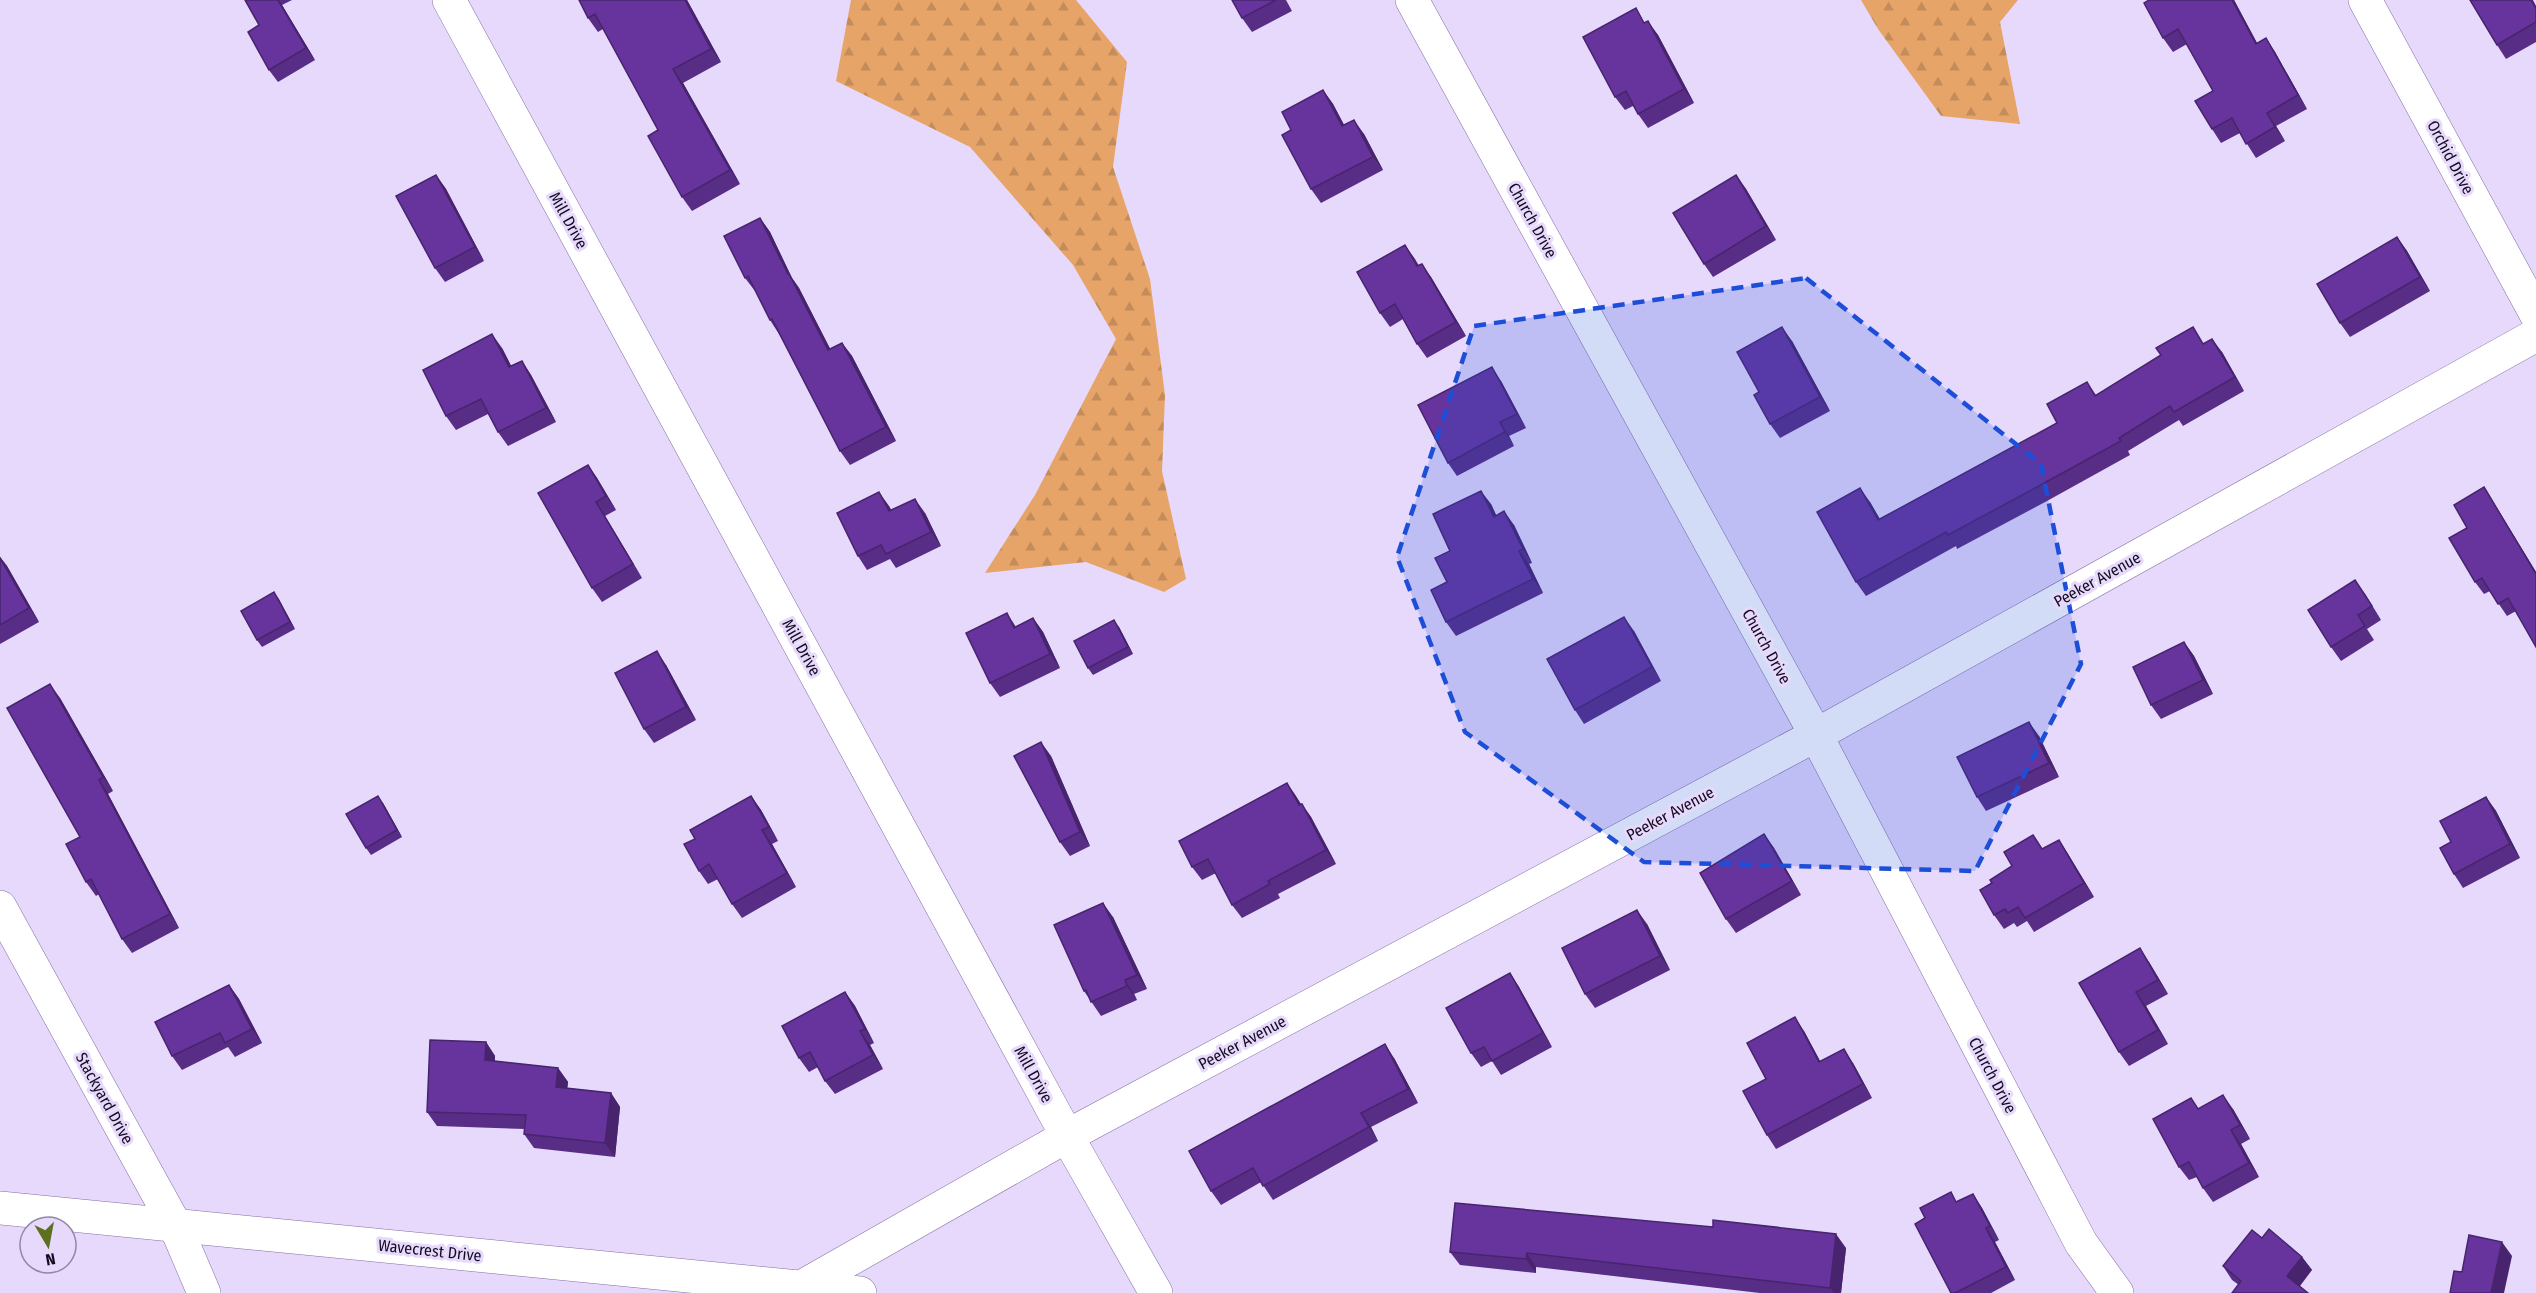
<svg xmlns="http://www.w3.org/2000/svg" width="2536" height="1293" viewBox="0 0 2536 1293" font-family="'Fira Sans Condensed',sans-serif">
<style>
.forest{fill:url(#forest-firs)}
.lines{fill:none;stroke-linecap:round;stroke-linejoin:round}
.street-casing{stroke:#846fa3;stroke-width:34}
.secondary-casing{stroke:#846fa3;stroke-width:34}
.street{stroke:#fff;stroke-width:33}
.secondary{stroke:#fff;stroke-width:33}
.wall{fill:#582d86}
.shaded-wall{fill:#47246d}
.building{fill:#66349c;stroke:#47246d;stroke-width:1.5}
.marked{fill:#1d4ed8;fill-opacity:0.2;stroke:#1d4ed8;stroke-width:4.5;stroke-dasharray:12 8;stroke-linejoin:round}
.labels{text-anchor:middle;stroke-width:6;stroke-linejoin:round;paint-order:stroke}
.street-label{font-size:16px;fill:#140b1f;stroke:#e6d9fc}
</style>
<defs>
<pattern id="forest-firs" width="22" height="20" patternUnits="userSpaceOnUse" patternTransform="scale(1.5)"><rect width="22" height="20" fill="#e6a469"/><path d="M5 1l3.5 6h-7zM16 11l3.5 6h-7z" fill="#c48c5b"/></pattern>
</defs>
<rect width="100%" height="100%" fill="#e6d9fc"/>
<g class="forest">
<path d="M851,0h225l51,62 -14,105 37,112 15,116 -3,76 24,108 -22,13 -78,-30 -101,11 50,-78 81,-156 -43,-74 -103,-118 -134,-66z"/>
<path d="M1861,0h157l-18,22 20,102 -79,-8 -63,-87z"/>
</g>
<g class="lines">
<g class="street-casing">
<g id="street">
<path d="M449,0l618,1136 89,157"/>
<path d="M1412,0l404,735 265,508 36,50"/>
<path d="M2365,0l171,314"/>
<path d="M0,907l175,318 29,68"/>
<path d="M803,1286l264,-150 749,-401 720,-400"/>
</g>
</g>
<g class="secondary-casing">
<path id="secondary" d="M0,1208l860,85"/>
</g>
<use href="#street" class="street"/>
<use href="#secondary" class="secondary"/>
</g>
<g class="wall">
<path d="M245,0h47l-10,5 33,55 -37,22 -9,-12 -10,-45z"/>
<path d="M579,0h108l34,62 -38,21 57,101 -48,27 -10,-14 -24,-67 -55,-101 -5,3 -10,-14z"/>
<path d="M1232,0h54l6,11 -40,21 -10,-14z"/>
<path d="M2149,0h85l23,43 9,-5 9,14 32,57 -31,17 9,15 -29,17 -16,-25 -19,10 -9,-14 1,-38 -26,-47 -14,8 -10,-14z"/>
<path d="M2470,0h63l3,6v36l-30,17 -9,-14z"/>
<path d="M1646,22l12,13 36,68 -46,25 -10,-14 -5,-8 -8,4 -10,-13z"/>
<path d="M1323,90l10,14 11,21 20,9 19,36 -62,33 -10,-14 -20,-59z"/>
<path d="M436,175l10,14 38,72 -39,21 -10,-14z"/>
<path d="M1736,175l10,14 30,51 -63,37 -9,-13z"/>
<path d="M760,218l10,14 22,46 7,10 31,61 12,-6 10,13 44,85 -46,24 -10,-14 -61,-117 -9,-14 -15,-29 -10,-13z"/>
<path d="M2397,237l10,14 23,40 -80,46 -10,-14z"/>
<path d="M1405,245l13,20 13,12 35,59 -39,22 -10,-14 -14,-25 -13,8 -10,-14z"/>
<path d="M1792,341l38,70 -50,27 -10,-14 -11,-32z"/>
<path d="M2204,343l18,9 22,39 -61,35 -4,-6 -51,31 2,4 -83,46 -90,48 -1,-3 -90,50 -10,-14 14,-80 10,17 177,-96 30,-41 9,13z"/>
<path d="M502,348l9,18 11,-5 9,14 25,47 -48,24 -10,-14 -10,-18 -32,16 -10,-14z"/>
<path d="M1501,381l25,47 -17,8 5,10 -57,30 -9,-13z"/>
<path d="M588,465l9,13 19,32 -11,6 37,62 -40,24 -10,-14z"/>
<path d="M2492,500l44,72v75l-20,-36 -9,5 -17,-25 -6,3 -9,-12 -8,-54z"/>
<path d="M1491,504l5,11 18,10 18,38 -3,1 14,29 -87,43 -10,-14 4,-71z"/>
<path d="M889,506l2,4 34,3 16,33 -45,22 -6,-9 -23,11 -9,-14z"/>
<path d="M0,557l7,9 32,56 -39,22z"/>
<path d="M274,592l21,37 -33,18 -5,-7z"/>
<path d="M2365,594l16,26 -14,9 7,11 -33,21 -10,-14z"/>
<path d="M1033,618l10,14 17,36 -60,29 -10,-14 26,-57z"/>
<path d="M1119,627l14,27 -40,21 -5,-7z"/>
<path d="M1634,631l27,50 -77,43 -9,-14z"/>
<path d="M2184,642l10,14 19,38 -52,25 -10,-14z"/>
<path d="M666,665l30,55 -42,23 -10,-14z"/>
<path d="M60,698l53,93 -5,3 71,134 -47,25 -10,-14 -23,-45 -3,2 -10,-14z"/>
<path d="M2039,736l20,41 -73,34 -9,-14z"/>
<path d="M1051,756l39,90 -20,10 -10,-14z"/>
<path d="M1287,783l14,21 10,13 25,47 -58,30 2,4 -38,20 -10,-13 -16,-32 -14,7 -10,-13z"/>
<path d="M751,796l10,14 17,31 -6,3 24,43 -54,31 -10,-14 -14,-25 -10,5 -9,-13 -4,-32z"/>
<path d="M2486,797l10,14 24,47 -57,30 -9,-14 -3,-32z"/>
<path d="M383,803l19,34 -31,18 -5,-7z"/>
<path d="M1764,834l10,14 27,47 -65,38 -10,-14z"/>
<path d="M2059,840l9,14 26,43 -60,35 -7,-11 -10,6 -3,-4 -10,6 -10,-14 49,-66z"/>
<path d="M1113,917l34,72 -13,5 3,6 -36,16 -17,-25z"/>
<path d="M1647,924l23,46 -75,38 -10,-14z"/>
<path d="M2149,962l19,32 -22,12 22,38 -39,22 -10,-14 -40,-69z"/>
<path d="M1510,973l9,14 33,60 -51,28 -9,-14 -11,6 -10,-14z"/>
<path d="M229,985l10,14 23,44 -27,14 -7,-10 -46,23 -10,-14z"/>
<path d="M845,992l10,14 19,37 -4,2 13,24 -48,25 -10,-13 -7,-14 -9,5 -10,-14z"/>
<path d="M1804,1031l16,30 33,2 19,35 -96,51 -9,-14 -1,-56z"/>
<path d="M486,1042l9,14v5l63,7 10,14 -1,6 44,5 9,14 -5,50 -81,-9 -10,-14 1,-5 -88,-3 -10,-14z"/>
<path d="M1394,1058l24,45 -47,24 7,14 -105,59 -12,-18 -40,23 -10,-14z"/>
<path d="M2199,1109h34l17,30 -9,5 18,33 -46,25 -10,-14 -6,-11 -8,3 -10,-13z"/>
<path d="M1973,1194l9,14 17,32 -4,2 20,38 -24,13h-40l6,-92z"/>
<path d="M2262,1238l40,19 10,13 -73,15 -7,-5 -9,-14z"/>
<path d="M1846,1248l-5,45h-81l-224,-26v6l-76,-8 -10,-13z"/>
</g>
<g class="shaded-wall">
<path d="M278,0l4,5 33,55 -9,-12z"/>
<path d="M685,0h2l34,62 -10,-13z"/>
<path d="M2232,0h2l31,58 -9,-14z"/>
<path d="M1648,21l10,14 36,68 -10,-14z"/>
<path d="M2266,38l9,14 32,57 -9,-14z"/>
<path d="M673,69l10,14 57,101 -10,-14z"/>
<path d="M1323,90l10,14 19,36 -10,-14z"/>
<path d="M2267,113l9,13 9,15 -10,-14z"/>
<path d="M1354,120l10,14 19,36 -10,-13z"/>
<path d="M436,175l10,14 38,72 -9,-14z"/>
<path d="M1736,175l10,14 30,51 -10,-14z"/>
<path d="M760,218l10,14 22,46 7,10 39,76 -10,-14 -40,-76z"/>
<path d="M2397,237l10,14 23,40 -10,-14z"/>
<path d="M1405,245l10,14 12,21 -10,-14z"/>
<path d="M1422,264l9,13 35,59 -10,-14z"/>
<path d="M1782,327l10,14 38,70 -10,-14z"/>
<path d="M492,334l10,14 17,33 -10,-14z"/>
<path d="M2212,339l10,13 22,39 -9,-14z"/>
<path d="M842,343l10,13 44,85 -10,-14z"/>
<path d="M522,361l9,14 25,47 -10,-14z"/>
<path d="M1492,367l9,14 25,47 -9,-14z"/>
<path d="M1500,422l9,14 5,10 -9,-14z"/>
<path d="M588,465l9,13 19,32 -10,-14z"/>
<path d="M2484,487l8,13 44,72v2z"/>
<path d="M1860,488l10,14 18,32 -10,-14z"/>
<path d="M1481,491l10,13 12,26 -9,-13z"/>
<path d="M879,492l10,14 10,19 -10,-14z"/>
<path d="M915,499l10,14 16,33 -10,-14z"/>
<path d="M596,502l9,14 37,62 -9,-14z"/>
<path d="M1504,511l10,14 18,38 -9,-14z"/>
<path d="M1519,551l10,13 14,29 -10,-14z"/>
<path d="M0,557l7,9 32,56 -10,-14z"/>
<path d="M2355,580l10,14 16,26 -9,-14z"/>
<path d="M274,592l5,7 16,30 -5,-7z"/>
<path d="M1007,613l9,14 -2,1z"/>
<path d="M1624,617l10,14 27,50 -9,-14z"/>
<path d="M1033,618l10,14 17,36 -10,-14z"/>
<path d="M1114,620l5,7 14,27 -5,-7z"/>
<path d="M2184,642l10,14 19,38 -10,-14z"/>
<path d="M657,651l9,14 30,55 -10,-13z"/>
<path d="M50,684l10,14 53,93 -10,-14z"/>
<path d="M2029,722l10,14 20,41 -10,-14z"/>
<path d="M1041,742l10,14 39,90 -10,-14z"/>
<path d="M99,780l9,14 71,134 -9,-14z"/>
<path d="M1287,783l9,13 13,22 -10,-13z"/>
<path d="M378,796l5,7 19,34 -5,-7z"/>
<path d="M751,796l10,14 17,31 -9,-14z"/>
<path d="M2486,797l10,14 24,47 -10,-14z"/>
<path d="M1302,804l9,13 25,47 -10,-14z"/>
<path d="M762,830l10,14 24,43 -9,-14z"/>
<path d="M1764,834l10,14 27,47 -9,-14z"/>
<path d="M2059,840l9,14 26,43 -10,-14z"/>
<path d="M1103,903l10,14 34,72 -10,-14z"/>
<path d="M1637,910l10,14 23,46 -10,-14z"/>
<path d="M2140,948l9,14 19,32 -10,-14z"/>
<path d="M1510,973l9,14 33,60 -9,-14z"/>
<path d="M1125,980l9,14 3,6 -10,-14z"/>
<path d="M229,985l10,14 23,44 -10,-14z"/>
<path d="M845,992l10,14 19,37 -9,-14z"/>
<path d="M2136,992l10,14 22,38 -10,-14z"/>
<path d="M1795,1017l9,14 24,45 -9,-14z"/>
<path d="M860,1031l10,14 13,24 -10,-14z"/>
<path d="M486,1042l9,14v18l-10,-14z"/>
<path d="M1385,1044l9,14 24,45 -10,-14z"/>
<path d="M1844,1049l9,14 19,35 -9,-14z"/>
<path d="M558,1068l10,14 -2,19 -10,-14z"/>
<path d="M611,1093l9,14 -5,50 -10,-14z"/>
<path d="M2223,1095l10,14 17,30 -10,-14z"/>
<path d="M1361,1113l10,14 7,14 -9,-14z"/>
<path d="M2231,1130l10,14 18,33 -10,-14z"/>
<path d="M1973,1194l9,14 17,32 -9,-14z"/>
<path d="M1986,1228l9,14 20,38 -9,-13z"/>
<path d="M1836,1234l10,14 -5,45h-7l-4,-5z"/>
<path d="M2502,1242l10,14 -8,37h-13z"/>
<path d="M1527,1253l9,14v6l-10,-14z"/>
<path d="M2302,1257l10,13 -15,20 -10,-14z"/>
</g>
<g class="building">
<path d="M245,0h33l28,48 -37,22 -21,-38 11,-7z"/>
<path d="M579,0h106l26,49 -38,20 57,101 -48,27 -34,-61 10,-6 -63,-116 -7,4z"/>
<path d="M1232,0h44l-34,18z"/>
<path d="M2149,0h83l24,44 10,-6 32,57 -31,18 8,14 -29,17 -14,-26 -20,11 -17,-28 18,-10 -35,-62 -15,9 -19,-35z"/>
<path d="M2470,0h61l5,8v14l-39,23z"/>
<path d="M1636,8l8,15 4,-2 36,68 -46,25 -12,-23 -11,6 -32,-60z"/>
<path d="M1323,90l19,36 12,-6 19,37 -62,32 -29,-54 9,-5 -9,-18z"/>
<path d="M436,175l39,72 -40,21 -39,-72z"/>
<path d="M1736,175l30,51 -62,38 -31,-51z"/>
<path d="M760,218l28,56h1l39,76 14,-7 44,84 -46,24 -68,-132 -2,1 -22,-44 -3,2 -21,-42z"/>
<path d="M2397,237l23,40 -80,46 -23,-39z"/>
<path d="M1405,245l12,21 5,-2 34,58 -39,22 -22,-40 -15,9 -23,-41z"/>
<path d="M1782,327l38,70 -50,27 -16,-29 5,-3 -22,-40z"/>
<path d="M2193,327l10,17 9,-5 23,38 -61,35 -4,-6 -51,32 2,3 -84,46 -89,48 -2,-3 -90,50 -39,-70 43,-24 18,32 179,-97 -10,-19 40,-22 8,14 66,-41 -5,-7z"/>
<path d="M492,334l17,33 13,-6 24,47 -48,24 -17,-33 -35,17 -23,-46z"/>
<path d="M1492,367l25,47 -17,8 5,10 -57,31 -30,-58z"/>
<path d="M588,465l18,31 -10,6 37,62 -41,24 -54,-95z"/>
<path d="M2484,487l52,87v73l-28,-49 -10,6 -16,-26 -7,4 -26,-44 18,-10 -13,-23z"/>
<path d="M1481,491l13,26 10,-6 19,38 -4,2 14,28 -87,43 -15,-32 16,-8 -12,-24 15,-7 -17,-37z"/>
<path d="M879,492l10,19 26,-12 16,33 -45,22 -5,-9 -23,11 -21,-43z"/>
<path d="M0,558l29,50 -29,17z"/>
<path d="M2355,580l17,26 -14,9 7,11 -34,21 -23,-37z"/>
<path d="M274,592l16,30 -33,18 -16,-29z"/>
<path d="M1007,613l7,15 19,-10 17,36 -60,29 -24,-50z"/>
<path d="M1624,617l28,50 -77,43 -28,-51z"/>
<path d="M1114,620l14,27 -40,21 -14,-27z"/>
<path d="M2184,642l19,38 -52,25 -18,-38z"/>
<path d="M657,651l29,56 -42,22 -29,-56z"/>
<path d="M50,684l53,93 -4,3 71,134 -48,25 -31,-60 -5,3 -20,-38 14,-7 -73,-129z"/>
<path d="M2029,722l20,41 -72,34 -20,-40z"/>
<path d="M1041,742l39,90 -20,10 -46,-86z"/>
<path d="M1287,783l12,22 3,-1 24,46 -58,31 2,3 -38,21 -24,-46 -16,8 -13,-26z"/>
<path d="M378,796l19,34 -31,18 -20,-34z"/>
<path d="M751,796l18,31 -7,3 25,43 -55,31 -23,-40 -10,7 -15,-27 11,-5 -5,-9z"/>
<path d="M2486,797l24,47 -56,30 -14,-26 11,-6 -11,-21z"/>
<path d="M1764,834l28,47 -66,38 -26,-46z"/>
<path d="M2033,835l9,14 17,-9 25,43 -59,35 -7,-11 -10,6 -3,-4 -11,6 -14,-25 12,-7 -2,-3 22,-14 -8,-14z"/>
<path d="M1103,903l34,72 -12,5 2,6 -36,16 -5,-12 -2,1 -30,-66z"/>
<path d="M1637,910l23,46 -75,38 -23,-46z"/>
<path d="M2140,948l18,32 -22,12 22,38 -39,22 -40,-69z"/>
<path d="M1510,973l33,60 -51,28 -8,-14 -13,6 -25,-45z"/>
<path d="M229,985l23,44 -27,14 -5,-10 -48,23 -17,-34z"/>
<path d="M845,992l20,37 -5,2 13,24 -48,26 -15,-29 -11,6 -17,-32z"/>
<path d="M1795,1017l24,45 25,-13 19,35 -96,51 -24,-44 23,-12 -19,-36z"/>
<path d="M430,1040l56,2 -1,18 73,8 -2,19 55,6 -6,50 -81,-9 2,-19 -99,-3z"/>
<path d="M1385,1044l23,45 -47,24 8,14 -106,59 -10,-18 -42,23 -22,-40z"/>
<path d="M2223,1095l17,30 -9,5 18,33 -46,25 -14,-26 -10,5 -26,-48 38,-21 7,11z"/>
<path d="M1951,1192l5,10 17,-8 17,32 -4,2 20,39 -51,26h-4l-36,-69 10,-6 -5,-10z"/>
<path d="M1455,1203l258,24v-7l123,14 -6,54 -303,-35 -1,6 -76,-7z"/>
<path d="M2269,1229l33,28 -15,19 21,17h-76l9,-12 -18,-15 29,-36 10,8z"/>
<path d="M2469,1235l33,7 -11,51h-41l4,-22 8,1z"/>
</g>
<path class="marked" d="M1806,278l235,186 40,200 -106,207 -331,-9 -179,-130 -68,-175 77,-231z"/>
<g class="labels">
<g class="street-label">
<text transform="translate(2451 157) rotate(62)" y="6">Orchid Drive</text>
<text transform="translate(569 220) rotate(61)" y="6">Mill Drive</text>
<text transform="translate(1533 220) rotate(61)" y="6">Church Drive</text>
<text transform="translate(2097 579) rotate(-29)" y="6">Peeker Avenue</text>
<text transform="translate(1767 646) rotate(61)" y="6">Church Drive</text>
<text transform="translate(802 647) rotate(61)" y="6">Mill Drive</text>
<text transform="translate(1670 813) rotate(-28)" y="6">Peeker Avenue</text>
<text transform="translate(1242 1042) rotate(-28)" y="6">Peeker Avenue</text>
<text transform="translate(1034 1074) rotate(61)" y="6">Mill Drive</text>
<text transform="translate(1993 1075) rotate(62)" y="6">Church Drive</text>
<text transform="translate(105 1098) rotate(61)" y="6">Stackyard Drive</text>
<text transform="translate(430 1250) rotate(6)" y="6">Wavecrest Drive</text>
</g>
</g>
<g transform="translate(48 1245) rotate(170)"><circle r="28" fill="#e6d9fc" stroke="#9287a4" stroke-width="1.5"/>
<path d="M0-4.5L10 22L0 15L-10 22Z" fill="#5d701f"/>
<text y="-9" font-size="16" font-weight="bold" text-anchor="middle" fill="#140b1f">N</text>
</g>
</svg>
